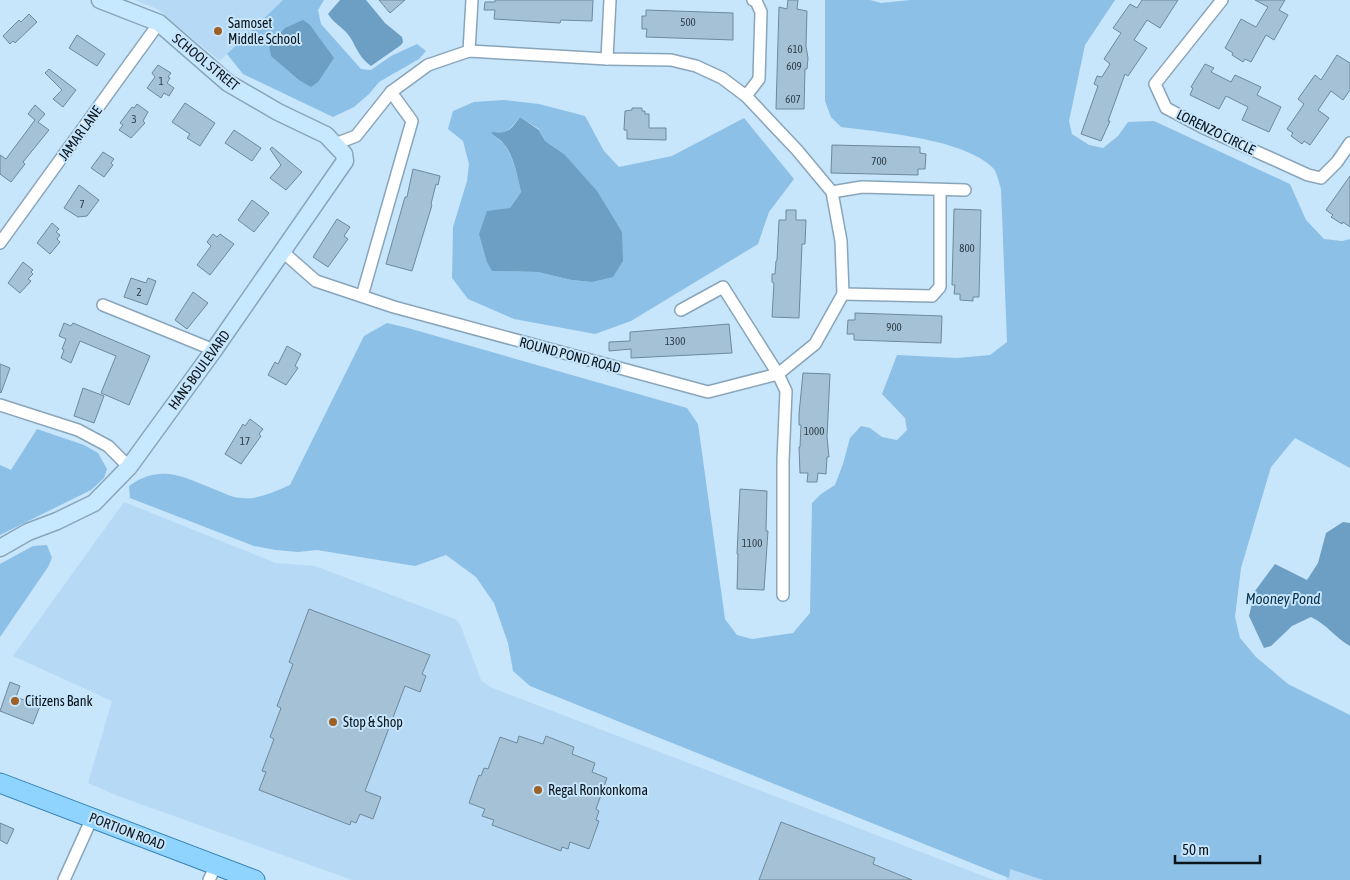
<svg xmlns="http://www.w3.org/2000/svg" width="1350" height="880" viewBox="0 0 1350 880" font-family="'Asap Condensed',sans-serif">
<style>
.built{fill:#b6daf5}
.green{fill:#8cc0e6;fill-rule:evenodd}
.water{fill:#6c9fc3}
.building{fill:#a4c1d6;stroke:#6e899d}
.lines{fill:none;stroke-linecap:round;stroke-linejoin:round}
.street-casing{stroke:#89a5ba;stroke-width:14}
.secondary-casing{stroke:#89a5ba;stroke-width:19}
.primary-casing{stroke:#307eaf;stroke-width:21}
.street{stroke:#fff;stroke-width:11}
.secondary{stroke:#c7e9ff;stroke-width:16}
.primary{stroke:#8fd4fe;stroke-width:19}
.poi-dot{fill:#9e6025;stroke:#c7e5fb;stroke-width:2}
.labels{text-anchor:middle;stroke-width:4;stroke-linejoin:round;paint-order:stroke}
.number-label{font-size:11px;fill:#30404a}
.poi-label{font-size:14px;fill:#0a151c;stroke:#c7e5fb;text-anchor:start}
.street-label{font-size:14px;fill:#0a151c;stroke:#c7e5fb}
.water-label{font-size:15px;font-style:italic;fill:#06314b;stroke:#c7e5fb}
</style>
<rect width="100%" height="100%" fill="#c7e5fb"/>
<g class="built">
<path d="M135,0h148l-63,61 -63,-52z"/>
<path d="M124,502l152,61 39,3 140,53 5,5 21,56 9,7 504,193h-642l-234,-84 -30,-13 24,-82 -99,-45z"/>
<path d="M1010,869l11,2 22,9h-37z"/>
</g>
<g class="green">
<path d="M283,0h41l-6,10 3,14 40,45 10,1 20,-14 26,-12 9,7 -7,8 -40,23 -10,12 -15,13 -21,10 -90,-43 -16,-20z"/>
<path d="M825,0h45l11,3 29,-3h205l-30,45 -16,76 3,13 17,11 14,3 15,-12 10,-14 26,-1 136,63 16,36 18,19 18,2 8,-2v229l-55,-30 -24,29 -30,101 -6,49 5,21 16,19 32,27 62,31v165h-307l-33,-11 -1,9 -479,-192 -17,-15 -5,-28 -14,-40 -18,-26 -30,-22 -31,11 -98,-16 -19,2 -22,-2 -22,-4 -124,-48 -1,-12c32,-23 55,-9 87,4 8,3 17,8 26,8 17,2 33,-7 48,-13l74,-149 23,-13 21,5 279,80 11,16 27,195 12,16 15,4 41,-6 17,-20 2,-110 9,-9 14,-9 8,-21 7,-26 11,-12 9,2 12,9 15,3 10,-10 -2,-12 -23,-24 15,-39 60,3 33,-3 17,-13 -6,-153c-2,-6 -4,-17 -8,-21 -28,-29 -113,-36 -152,-41l-10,-10 -6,-16z"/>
<path d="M504,100l35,4 46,12 19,35 15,16 53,-11 72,-38 50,61 -25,33 -11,32 -127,77 -36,13 -81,-15 -46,-20 -16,-21 1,-51 14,-46 2,-17 -6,-23 -15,-12 5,-18 21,-9zM520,117l19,12 6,12 19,13 28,128 -21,-2 -33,-8 -46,-1 18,-63 11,-16c-3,-15 -8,-37 -18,-49 -4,-4 -8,-5 -11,-10 17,0 17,-3 28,-16z"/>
<path d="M37,429l47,16 14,8 9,16 -3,9 -13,12 -91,45v-70l11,5z"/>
<path d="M47,545l5,13 -4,9 -48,70v-73l33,-18z"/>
</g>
<g class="water">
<path d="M340,0h26l19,23 17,14 1,5 -2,3 -30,21c-16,-12 -15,-24 -26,-35 -7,-7 -11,-8 -17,-17z"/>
<path d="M303,20l7,5 24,33 -16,24 -7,5 -12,-7 -28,-24 -2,-11 16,-17z"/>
<path d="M520,117l19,13 6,11 19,13 33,37 25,41 1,29 -10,16 -21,5 -21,-2 -33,-8 -46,-1 -5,-9 -8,-28 8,-23 23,-3 11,-16c-3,-14 -8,-39 -18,-49 -4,-5 -8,-5 -12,-11 17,2 20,-2 29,-15z"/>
<path d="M1343,522l7,1v123c-16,-9 -22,-21 -39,-29l-19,9 -21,20 -7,2 -15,-32 6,-25 20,-27 32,16 11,-17 8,-30z"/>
</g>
<g class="building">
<path d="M379,0h26l-15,13z"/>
<path d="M495,0h98l-1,21 -31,-1 -1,3 -66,-4 1,-9h-11l1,-8h10z"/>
<path d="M788,0h10l-1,9 10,2 -1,35 2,12 -1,11h-2l-1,40h-28l3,-102 8,2z"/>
<path d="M1142,0h36l-18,28 -13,-8 -13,20 13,8 -19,28 -3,-2 -17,47h2l-9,20 -20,-7 17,-48 -4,-2 3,-8 5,1 8,-13 -6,-5 17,-26 -8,-5 17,-24 7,4z"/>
<path d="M1255,0h30l-6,10 9,5 -14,25 -8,-5 -15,27 -6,-3 -2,3 -11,-7 1,-2 -8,-5 16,-29 15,8 12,-20z"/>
<path d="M646,10l87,3v27l-87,-3 1,-8h-5v-13h4z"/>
<path d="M29,14l8,8 -22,21 -2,-2 -3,3 -7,-8 16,-16 2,2z"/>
<path d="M77,35l28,19 -8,12 -28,-18z"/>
<path d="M1337,55l13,8v27l-7,10 -12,-9 -13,19 11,8 -19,27 -6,-4 -2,3 -11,-8 2,-3 -6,-4 17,-25 -6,-5 17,-24 6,5z"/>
<path d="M1205,64l9,4 -3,4 20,10 4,-7 26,12 -4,8 24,12 -12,25 -27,-12 6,-13 -22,-11 -7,13 -29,-14 3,-7 -2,-1z"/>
<path d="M158,65l13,8 -3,4 2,1 -3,5 7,5 -5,8 -5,-3 -3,5 -14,-10 8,-11 -3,-4z"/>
<path d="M49,69l27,21 -13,17 -10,-8 9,-9 -17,-17z"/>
<path d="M185,103l30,20 -15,23 -13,-8 3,-4 -18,-12z"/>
<path d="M137,104l11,8 -5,9 2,2 -14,15 -12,-8 4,-5 -3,-2 12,-16 2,1z"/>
<path d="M35,105l10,9 -7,8 11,8 -26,32 2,2 -14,18 -11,-8v-19l6,4 29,-39 -7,-6z"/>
<path d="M632,108h10v3h3v3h4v14h17v12l-39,-1v-9h-3l1,-19 7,-1z"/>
<path d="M234,130l27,18 -9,13 -27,-18z"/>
<path d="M832,145l88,2v6l6,1 -1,15h-7v6l-87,-2z"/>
<path d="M272,147l30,25 -16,18 -16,-12 11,-13 -11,-16z"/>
<path d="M103,152l11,7 -3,4 2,2 -9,12 -13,-9z"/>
<path d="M413,169l27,7 -2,9 -2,-1 -5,20 1,1 -20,66 -26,-7 19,-67h2z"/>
<path d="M1350,176v51l-7,-5 -1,2 -11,-7 2,-2 -7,-5z"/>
<path d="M79,185l20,15 -12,16 -9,1 -14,-9z"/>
<path d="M252,200l17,13 -15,19 -16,-12z"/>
<path d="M954,209l27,1 -2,87h-6v4l-13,-1v-6h-6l1,-9h-3z"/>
<path d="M786,210h10v10h10l-1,24h-3l-3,74 -27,-1 2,-34 -2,-1v-8h3l1,-13 1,-1 2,-40h7z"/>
<path d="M337,219l13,8 -6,9 4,3 -20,28 -15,-10z"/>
<path d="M52,223l7,6 -3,3 4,3 -3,4 3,3 -10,12 -13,-11z"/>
<path d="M213,234l4,3 3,-3 14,10 -24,31 -13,-10 14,-19 -4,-4z"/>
<path d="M23,262l10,8 -2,2 2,2 -5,5 3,2 -11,12 -12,-10z"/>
<path d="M131,278l15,5 2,-5 8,3 -9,24 -23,-8z"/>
<path d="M193,292l15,11 -21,26 -12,-9z"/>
<path d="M855,313l87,3 -1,27 -87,-3v-6h-7l1,-14h7z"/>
<path d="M64,323l7,3 2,-3 77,33 -21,49 -28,-12 15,-37 -36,-15 -9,22 -10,-5 3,-8 -2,-1 4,-10 -7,-3z"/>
<path d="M729,324l3,29 -101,5v-9l-22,2v-9l21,-1v-9z"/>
<path d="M287,346l14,8 -6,12 3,2 -12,17 -18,-10 7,-13 3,2z"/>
<path d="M0,364l10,4 -9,25 -1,-1z"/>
<path d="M803,373l27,1 -3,63 2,20h-2l-1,17 -8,-1 -1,9h-10l1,-9h-8l-1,-26h1l1,-22h-2v-11z"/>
<path d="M83,388l21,8 -10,27 -20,-7z"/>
<path d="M250,419l13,10 -4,5 2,2 -20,28 -16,-10 18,-30 2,2z"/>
<path d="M740,489l27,2 -1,40h2l-4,59 -27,-1 1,-35h-1z"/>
<path d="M309,609l121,46 -8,19 4,2 -6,16 -15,-6 -40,105 16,6 -8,22 -13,-5 -4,9 -5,-2 -1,4 -91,-35 7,-18 -4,-1 12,-32 -4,-2 11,-29 -4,-2 16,-42 -4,-2z"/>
<path d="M10,682l10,4 -4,11 24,9 -7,18 -33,-13z"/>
<path d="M519,736l24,8 3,-8 28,11 -2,7 23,9 -3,9 15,6 -11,31 3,2 -3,9 3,1 -10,28 -19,-7 -2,7 -6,-2 -1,4 -69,-26 2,-5 -12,-4 3,-7 -16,-6 10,-28 2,1 3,-8 4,1 12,-32 17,6z"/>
<path d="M781,822l94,36 -2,6 39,16h-153z"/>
<path d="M0,823l14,6 -7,15 -7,-4z"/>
</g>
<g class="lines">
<g class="street-casing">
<g id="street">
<path d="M1222,0l-67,84 11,24 36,19 106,48 13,3 16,-16 13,-19"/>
<path d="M469,51l3,-51"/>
<path d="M607,59l3,-59"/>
<path d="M746,96l13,-17 2,-67 -5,-11 -3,-1"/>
<path d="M832,192l30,-5 103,3"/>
<path d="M0,243l159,-220"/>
<path d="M283,252l33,29 78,26 314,85 70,-18 37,-30 28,-50 -2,-53 -9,-49 -35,-42 -51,-54 -24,-18 -26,-12 -25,-6 -64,-1 -138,-8 -41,14 -37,27 -35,44 -21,8"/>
<path d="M843,294l89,2 8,-9v-97"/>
<path d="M362,296l50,-175 -21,-29"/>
<path d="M103,305l111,45"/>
<path d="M681,310l42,-23 55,87 8,17 -3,70v134"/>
<path d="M0,405l78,25 30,16 21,21"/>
<path d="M64,880l28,-62"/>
<path d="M209,880l7,-15"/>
</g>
</g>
<g class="secondary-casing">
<path id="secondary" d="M0,548l28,-16 29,-11 37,-18 35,-36 85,-117 131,-189 -1,-7 -18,-19 -48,-23 -50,-29 -69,-60 -59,-23"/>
</g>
<g class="primary-casing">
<path id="primary" d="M0,783l255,97"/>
</g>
<use href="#street" class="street"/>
<use href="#secondary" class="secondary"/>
<use href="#primary" class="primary"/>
</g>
<g class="poi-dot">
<circle cx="218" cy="31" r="5"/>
<circle cx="15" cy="701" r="5"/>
<circle cx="333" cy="722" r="5"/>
<circle cx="538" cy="790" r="5"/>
</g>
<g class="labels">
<g class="number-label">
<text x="688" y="26">500</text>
<text x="795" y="53">610</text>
<text x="794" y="70">609</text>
<text x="161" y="85">1</text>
<text x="793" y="103">607</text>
<text x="134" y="123">3</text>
<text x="879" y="165">700</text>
<text x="82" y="208">7</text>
<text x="967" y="252">800</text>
<text x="139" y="296">2</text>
<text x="894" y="331">900</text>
<text x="675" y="345">1300</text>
<text x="814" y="435">1000</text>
<text x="245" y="445">17</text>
<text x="752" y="547">1100</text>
</g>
<g class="poi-label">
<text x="228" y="28">Samoset<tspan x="228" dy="16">Middle School</tspan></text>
<text x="25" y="706">Citizens Bank</text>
<text x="343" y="727">Stop &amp; Shop</text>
<text x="548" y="795">Regal Ronkonkoma</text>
</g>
<g class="street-label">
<text transform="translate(206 62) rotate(39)" y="5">SCHOOL STREET</text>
<text transform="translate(1216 132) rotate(26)" y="5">LORENZO CIRCLE</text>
<text transform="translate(80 133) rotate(-54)" y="5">JAMAR LANE</text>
<text transform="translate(570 355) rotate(15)" y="5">ROUND POND ROAD</text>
<text transform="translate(199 370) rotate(-54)" y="5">HANS BOULEVARD</text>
<text transform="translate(127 831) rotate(21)" y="5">PORTION ROAD</text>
</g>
<g class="water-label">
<text x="1283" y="604">Mooney Pond</text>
</g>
</g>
<path d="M1175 855v8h85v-8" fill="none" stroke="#0a151c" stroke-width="2.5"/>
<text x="1182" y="855" font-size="15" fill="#0a151c" stroke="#c7e5fb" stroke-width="4" paint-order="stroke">50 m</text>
</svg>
